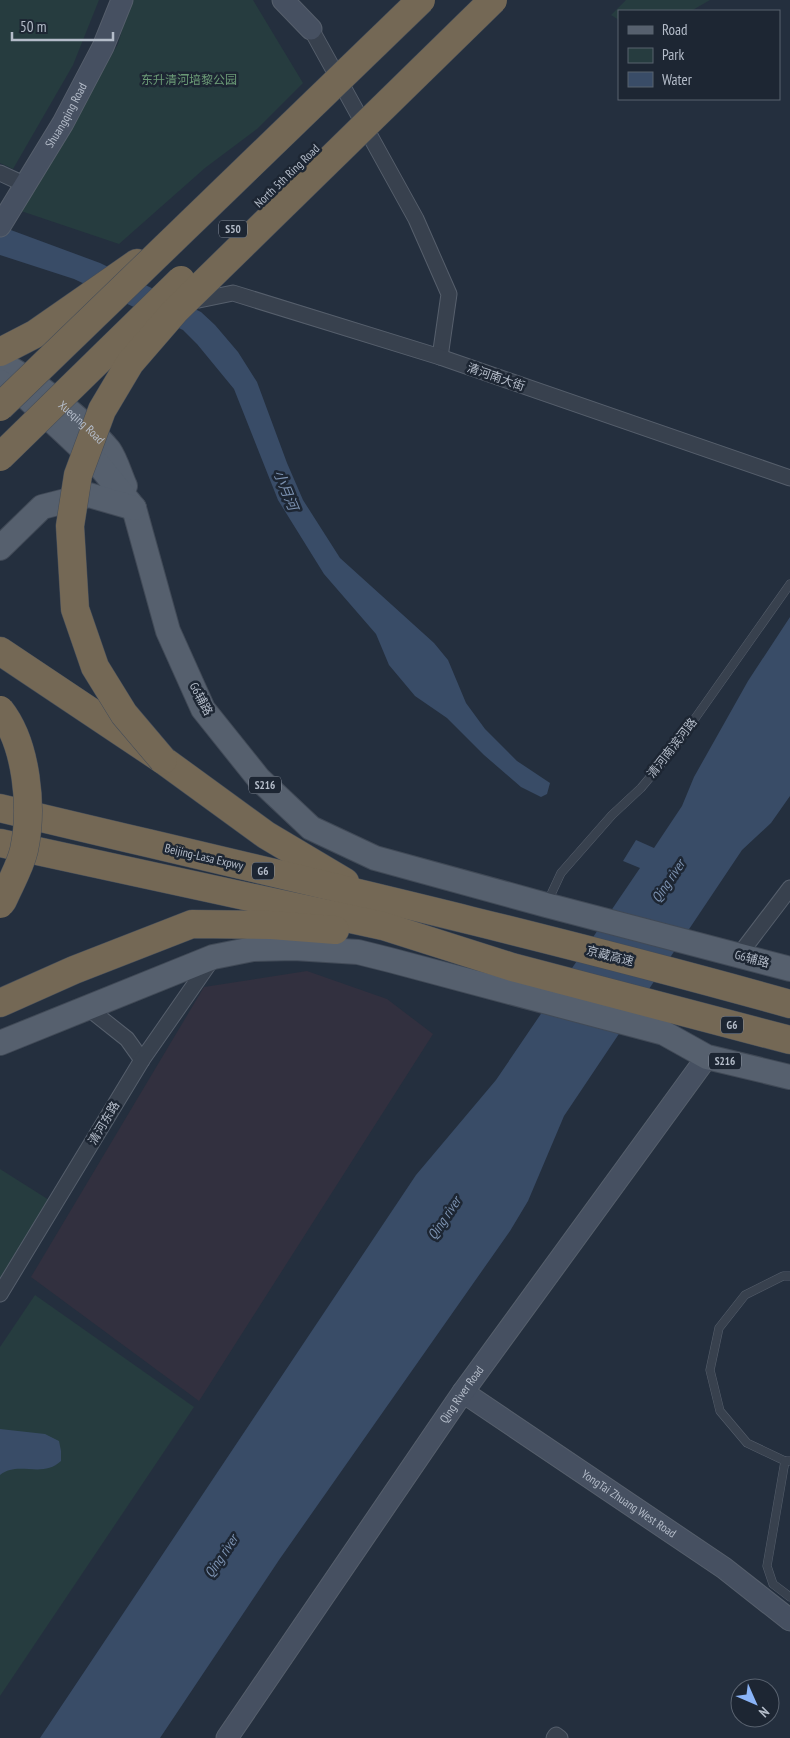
<svg xmlns="http://www.w3.org/2000/svg" width="790" height="1738" viewBox="0 0 790 1738" font-family="'PT Sans Narrow','Noto Sans SC',sans-serif">
<style>
.medical{fill:#32303f}
.green{fill:#263c3f}
.water{fill:#394c67}
.lines{fill:none;stroke-linecap:round;stroke-linejoin:round}
.lane-casing{stroke:#565f6c;stroke-width:9}
.street-casing{stroke:#565f6c;stroke-width:17}
.secondary-casing{stroke:#565f6c;stroke-width:23}
.primary-casing{stroke:#414a57;stroke-width:26}
.highway-casing{stroke:#434c59;stroke-width:29}
.lane{stroke:#38414e;stroke-width:8}
.street{stroke:#38414e;stroke-width:15}
.secondary{stroke:#465061;stroke-width:21}
.primary{stroke:#56606e;stroke-width:24}
.highway{stroke:#746855;stroke-width:28}
.highway-bridge-casing{stroke:#434c59;stroke-width:29;stroke-linecap:butt}
.highway-bridge{stroke:#746855;stroke-width:28}
.labels{text-anchor:middle;stroke-width:5;stroke-linejoin:round;paint-order:stroke}
.shield{fill:#1d2633;stroke:#878f9c;stroke-width:1}
.shield-label{font-size:11px;font-weight:bold;fill:#b4bcc9}
.park-label{font-size:12px;fill:#6b9a76;stroke:#1d2633}
.street-label{font-size:12px;fill:#b4bcc9;stroke:#1d2633}
.water-label{font-size:14px;font-style:italic;fill:#7c92b1;stroke:#1d2633}
</style>
<rect width="100%" height="100%" fill="#242f3e"/>
<path class="medical" d="M307,971l80,28 46,35 -234,367 -168,-124 173,-290z"/>
<g class="green">
<path d="M0,0h99l-26,65 -60,104 -13,-6z"/>
<path d="M131,0h122l50,83 -46,46 -52,39 -86,76 -98,-33 97,-167z"/>
<path d="M626,0h84l-19,11h-72v9l-8,-5z"/>
<path d="M0,1169l49,31 -49,80z"/>
<path d="M35,1295l159,112 -194,289v-349z"/>
</g>
<g class="water">
<path d="M0,226l100,37 101,49 14,13 23,27 19,30 30,81 16,37 37,58 94,85 14,17 18,43 19,26 32,32 33,22 -3,11 -6,3 -20,-10 -37,-32 -37,-37 -32,-22 -26,-31 -13,-31 -52,-60 -46,-74 -44,-111 -37,-45 -14,-14 -109,-51 -74,-24z"/>
<path d="M790,617v179l-19,27 -29,27 -178,266 -36,85 -18,30 -231,329 -119,178h-120l376,-563 80,-95 144,-212 -17,-7 13,-21 18,8 28,-42 12,-29 54,-96z"/>
<path d="M0,1429l45,5 14,7 2,10v10c-19,18 -43,-1 -61,14z"/>
</g>
<g class="lines">
<g class="lane-casing">
<g id="lane">
<path d="M547,903l14,-30 51,-58 29,-27 31,-37 118,-167"/>
<path d="M790,1276h-7l-38,19 -26,33 -9,42 10,41 27,32 38,18h5"/>
<path d="M785,1461l-18,105 6,18 17,13"/>
</g>
</g>
<g class="street-casing">
<g id="street">
<path d="M311,29l105,190 33,75 -9,63"/>
<path d="M0,173l26,12"/>
<path d="M199,300l34,-7 207,64 350,121"/>
<path d="M739,955l51,-67"/>
<path d="M88,1008l39,31 15,21"/>
<path d="M0,1294l142,-234 71,-102"/>
<path d="M554,1738l2,-3 4,3"/>
</g>
</g>
<g class="secondary-casing">
<g id="secondary">
<path d="M283,0l28,29"/>
<path id="s1" d="M0,226l63,-103 40,-76 19,-47"/>
<path id="s2" d="M463,1392l261,176 66,52"/>
<path id="s3" d="M227,1738l236,-346 244,-335"/>
</g>
</g>
<g class="primary-casing">
<g id="primary">
<path id="s4" d="M0,363c34,17 85,58 109,87 7,10 11,25 16,36"/>
<path d="M0,382l26,15 37,34 35,33 36,44 34,123 35,78 56,70 52,49 64,30 171,47 244,64"/>
<path d="M0,548l42,-41 47,-12 45,13"/>
<path d="M0,1043l213,-86 40,-8 41,-1 64,4 32,8 274,73 43,24 83,20"/>
</g>
</g>
<g class="highway-casing">
<g id="highway">
<path d="M0,352l35,-18 102,-71"/>
<path d="M0,651l163,109 103,75 79,47"/>
<path d="M0,808c264,63 529,123 790,196"/>
<path d="M0,843l383,83 129,41 278,73"/>
<path d="M0,1003l74,-33 118,-46 79,1 64,5"/>
</g>
</g>
<use href="#lane" class="lane"/>
<use href="#street" class="street"/>
<use href="#secondary" class="secondary"/>
<use href="#primary" class="primary"/>
<use href="#highway" class="highway"/>
<g class="highway-bridge-casing">
<g id="highway-bridge">
<path d="M0,407l421,-407"/>
<path d="M0,457l181,-177"/>
<path d="M0,710c27,34 33,98 24,140 -4,17 -14,34 -21,50l-3,4"/>
<path d="M163,760l-39,-46 -29,-47 -20,-58 -5,-83 8,-51 24,-65 28,-47 45,-52 318,-311"/>
</g>
</g>
<use href="#highway-bridge" class="highway-bridge"/>
</g>
<g class="labels">
<g class="shield">
<rect x="219" y="220.5" width="28" height="17" rx="4"/>
<rect x="249" y="776.5" width="32" height="17" rx="4"/>
<rect x="252" y="862.5" width="22" height="17" rx="4"/>
<rect x="721" y="1016.5" width="22" height="17" rx="4"/>
<rect x="709" y="1052.5" width="32" height="17" rx="4"/>
</g>
<g class="shield-label">
<text x="233" y="233">S50</text>
<text x="265" y="789">S216</text>
<text x="263" y="875">G6</text>
<text x="732" y="1029">G6</text>
<text x="725" y="1065">S216</text>
</g>
<g class="park-label">
<text x="189" y="84">东升清河培黎公园</text>
</g>
<g class="street-label">
<text dy="4" stroke="none"><textPath href="#s1" startOffset="129">Shuangqing Road</textPath></text>
<text transform="translate(287 176) rotate(-44)" y="4">North 5th Ring Road</text>
<text transform="translate(496 377) rotate(19)" y="4">清河南大街</text>
<text dy="4" stroke="none"><textPath href="#s4" startOffset="101">Xueqing Road</textPath></text>
<text transform="translate(201 699) rotate(62)" y="4">G6辅路</text>
<text transform="translate(672 748) rotate(-52)" y="4">清河南滨河路</text>
<text transform="translate(204 857) rotate(13)" y="4">Beijing-Lasa Expwy</text>
<text transform="translate(610 956) rotate(14)" y="4">京藏高速</text>
<text transform="translate(752 959) rotate(15)" y="4">G6辅路</text>
<text transform="translate(104 1123) rotate(-59)" y="4">清河东路</text>
<text dy="4" stroke="none"><textPath href="#s3" startOffset="416">Qing River Road</textPath></text>
<text dy="4" stroke="none"><textPath href="#s2" startOffset="200">YongTai Zhuang West Road</textPath></text>
</g>
<g class="water-label">
<text transform="translate(286 490) rotate(68)" y="5">小月河</text>
<text transform="translate(668 881) rotate(-56)" y="5">Qing river</text>
<text transform="translate(444 1218) rotate(-56)" y="5">Qing river</text>
<text transform="translate(221 1556) rotate(-56)" y="5">Qing river</text>
</g>
</g>
<rect x="618" y="10" width="162" height="90" fill="#1d2633" stroke="#59626f"/>
<rect x="628" y="26" width="25" height="8" fill="#56606e" stroke="#59626f"/>
<text x="662" y="35" font-size="15" fill="#b4bcc9">Road</text>
<rect x="628" y="48" width="25" height="15" fill="#263c3f" stroke="#59626f"/>
<text x="662" y="60" font-size="15" fill="#b4bcc9">Park</text>
<rect x="628" y="72" width="25" height="15" fill="#394c67" stroke="#59626f"/>
<text x="662" y="85" font-size="15" fill="#b4bcc9">Water</text>
<g transform="translate(755 1703) rotate(135)"><circle r="24" fill="#1d2633" stroke="#59626f"/>
<path d="M0-4L9 19L0 12L-9 19Z" fill="#8ab4f8"/>
<text y="-8" font-size="14" font-weight="bold" text-anchor="middle" fill="#b4bcc9">N</text>
</g>
<path d="M12 32v8h101v-8" fill="none" stroke="#b4bcc9" stroke-width="2.5"/>
<text x="20" y="32" font-size="15" fill="#b4bcc9" stroke="#1d2633" stroke-width="4" paint-order="stroke">50 m</text>
</svg>
